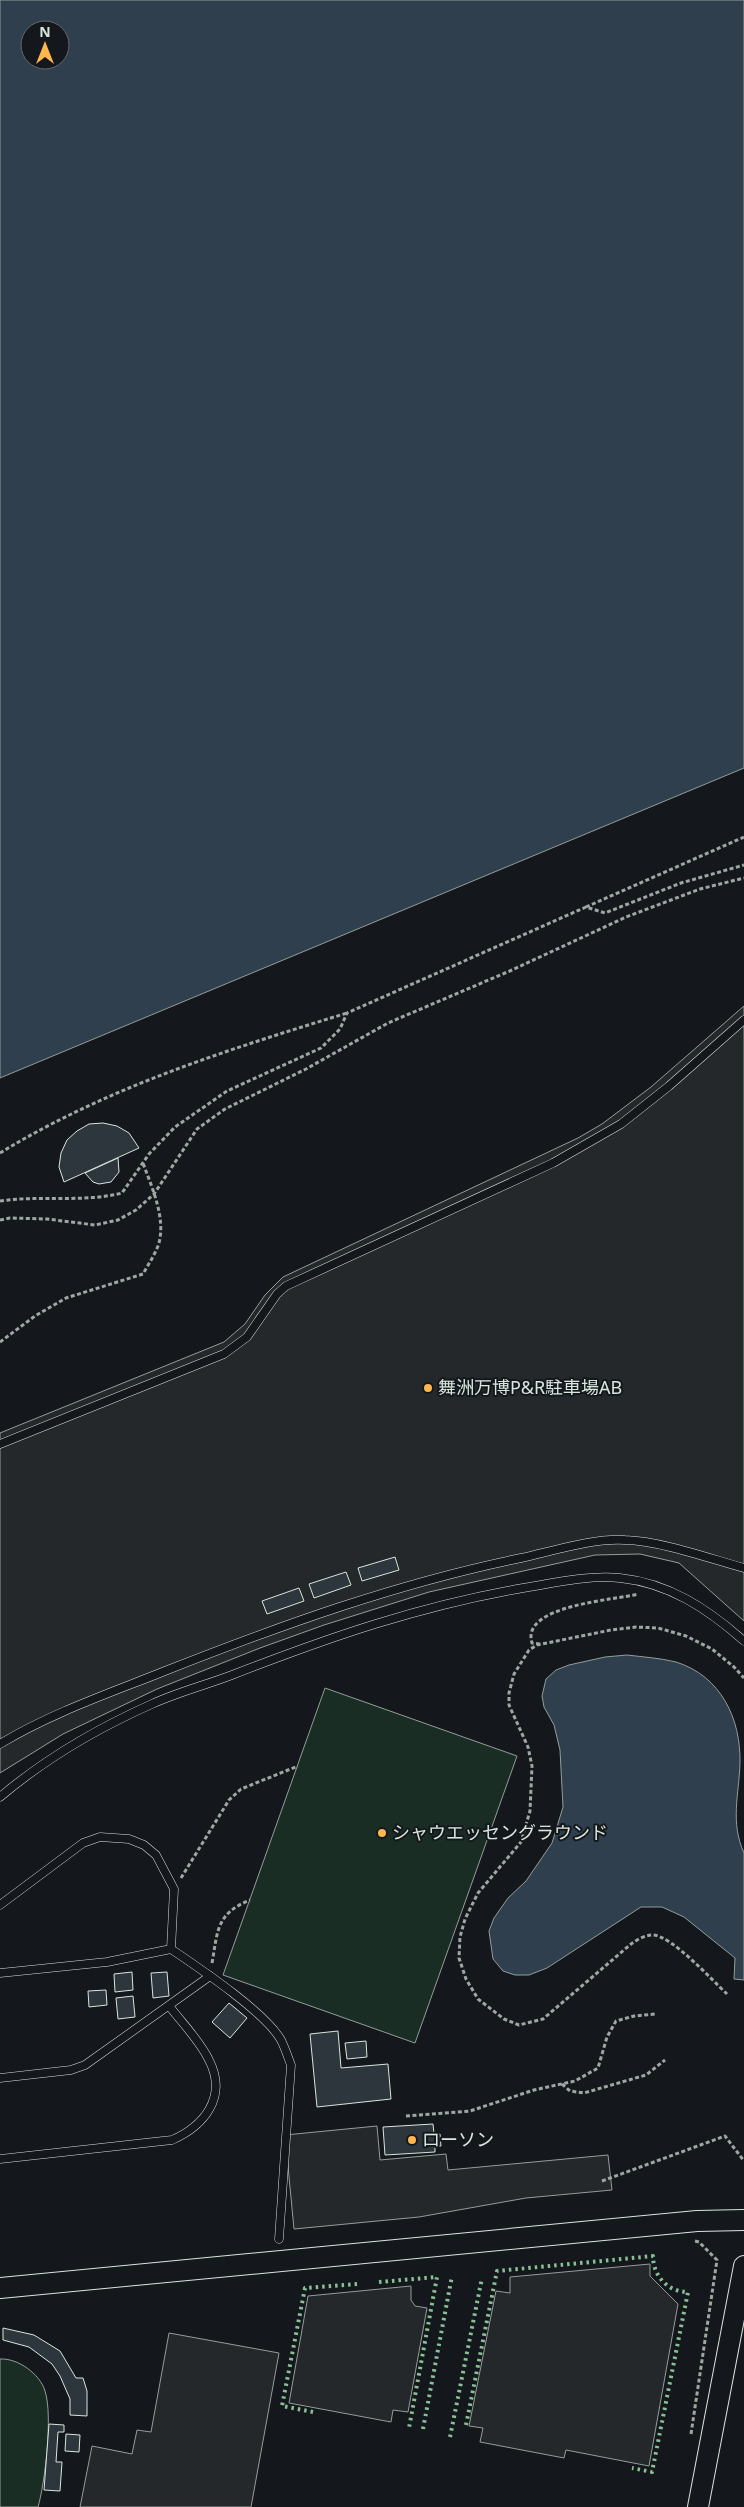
<svg xmlns="http://www.w3.org/2000/svg" width="744" height="2507" viewBox="0 0 744 2507" font-family="'Noto Sans','Noto Sans JP',sans-serif">
<style>
.green{fill:#1a2d24;stroke:#939e99}
.parking{fill:#24282b;stroke:#939e99}
.water{fill:#2f3f4d;stroke:#939e99;fill-rule:evenodd}
.building{fill:#2c363c;stroke:#d8e6dc}
.lines{fill:none;stroke-linecap:round;stroke-linejoin:round}
.service-casing{stroke:#d8e6dc;stroke-width:9}
.tertiary-casing{stroke:#d8e6dc;stroke-width:22}
.path{stroke:#9da8a2;stroke-width:3;stroke-dasharray:4 2.5;stroke-linecap:butt}
.service{stroke:#14181c;stroke-width:8}
.tertiary{stroke:#14181c;stroke-width:20}
.hedge{stroke:#8ac095;stroke-width:4;stroke-dasharray:2.5 4;stroke-linecap:butt}
.poi-dot{fill:#ffb74d;stroke:#14181c;stroke-width:2}
.labels{text-anchor:middle;stroke-width:4;stroke-linejoin:round;paint-order:stroke}
.poi-label{font-size:18px;fill:#d8e6dc;stroke:#14181c;text-anchor:start}
</style>
<rect width="100%" height="100%" fill="#14181c"/>
<g class="green">
<path d="M325,1688l192,68 -102,287 -192,-68z"/>
<path d="M0,2359c18,-1 40,15 45,32 8,24 0,92 -7,116h-38z"/>
</g>
<g class="parking">
<path d="M744,1006v615l-65,-58 -39,-9 -45,1 -166,37 -105,33 -64,23 -103,41 -94,45 -63,39v-340l224,-91 21,-18 20,-29 18,-18 295,-139 24,-14 49,-37z"/>
<path d="M377,2126l3,34 66,-6 2,16 160,-15 4,35 -86,8 -107,19 -125,12 -9,-94z"/>
<path d="M650,2264v12l28,28 -29,162 -83,-16 -2,8 -84,-16 3,-14 -14,-2 27,-135 14,2v-16z"/>
<path d="M411,2286v14l4,6 12,2 -19,104 -15,-2 -2,12 -102,-19 19,-107z"/>
<path d="M169,2333l110,20 -28,154h-171l12,-61 40,8 5,-24 14,2z"/>
</g>
<g class="water">
<path d="M0,0h744v768l-744,310zM30,30h30v30h-30z"/>
<path d="M627,1655c16,2 33,3 49,7 45,14 65,57 64,101 -1,32 -10,59 4,90v127l-10,-1 1,-21 -51,-41 -22,-10h-21l-94,61 -18,7h-14l-12,-4 -10,-12 -4,-28 5,-13 14,-20 18,-17 26,-38 11,-36 -3,-57 -6,-25 -10,-18 -2,-11 4,-17 10,-9 13,-5 36,-8z"/>
</g>
<g class="building">
<path d="M103,1123l14,3 12,7 10,15 -75,34 -5,-15 2,-14 6,-13 10,-9 12,-7z"/>
<path d="M118,1158l1,14 -8,10 -12,2 -6,-2 -8,-9z"/>
<path d="M395,1557l4,13 -37,11 -4,-13z"/>
<path d="M346,1572l5,13 -37,13 -5,-14z"/>
<path d="M299,1588l5,13 -37,13 -5,-13z"/>
<path d="M132,1972l1,18 -18,2 -1,-18z"/>
<path d="M167,1972l2,24 -16,2 -2,-25z"/>
<path d="M106,1990l1,15 -18,2 -1,-16z"/>
<path d="M133,1996l2,21 -17,2 -2,-21z"/>
<path d="M229,2003l18,15 -17,20 -18,-16z"/>
<path d="M338,2031l3,37 47,-4 3,35 -74,8 -7,-73z"/>
<path d="M366,2041l1,16 -20,2 -2,-16z"/>
<path d="M433,2124l1,10h6l1,12h-6v6l-50,3 -2,-28z"/>
<path d="M3,2328l31,7 26,16 16,27h7l4,13v25l-17,-1v-16l-10,-23 -8,-12 -23,-17 -26,-7z"/>
<path d="M49,2424l15,1v7h-6l-2,30h6l-2,29 -16,-1z"/>
<path d="M66,2434l14,1 -1,17 -14,-1z"/>
</g>
<g class="lines">
<g class="service-casing">
<g id="service">
<path d="M0,1444l224,-90 23,-17 30,-43 9,-8 267,-123 68,-39 48,-38 75,-66"/>
<path d="M0,1744c51,-31 110,-51 165,-73 117,-46 233,-88 356,-113 32,-7 72,-20 104,-18 36,1 83,18 119,28"/>
<path d="M0,1797c45,-38 98,-69 152,-93 26,-12 54,-19 80,-29 98,-38 187,-69 291,-87 31,-5 65,-13 97,-10 49,5 88,31 124,63"/>
<path d="M0,1905l83,-62 17,-6 29,2 15,6 12,10 18,34 -3,60c28,19 94,63 110,91 4,8 7,17 10,25l-12,174"/>
<path d="M0,1973l107,-11 64,-13"/>
<path d="M0,2078l71,-8 14,-5 125,-89"/>
<path d="M0,2159l172,-19c32,-14 56,-43 37,-80 -9,-19 -26,-36 -39,-53"/>
</g>
</g>
<g class="tertiary-casing">
<g id="tertiary">
<path d="M0,2288l697,-67 47,-1"/>
<path d="M698,2507l46,-241"/>
</g>
</g>
<g class="path">
<path d="M586,907l158,-70"/>
<path d="M0,1153c108,-66 227,-103 347,-140"/>
<path d="M0,1201c41,-6 82,2 122,-8l27,-39 26,-27 52,-36 94,-43 19,-19 7,-16 239,-106 19,6 76,-30 63,-18"/>
<path d="M0,1220l10,-2 37,1 48,6 23,-5 18,-10 18,-16 43,-65 28,-20 81,-40 82,-46 124,-53 114,-53 74,-28 44,-11"/>
<path d="M0,1342l35,-26 31,-18 77,-24c5,-9 11,-18 15,-28 9,-26 -6,-58 -15,-83"/>
<path d="M540,1644l-8,-1c-12,-38 84,-43 106,-49"/>
<path d="M181,1878l48,-78 12,-11 57,-23"/>
<path d="M212,1963c6,-33 4,-49 38,-63"/>
<path d="M727,1994c-15,-14 -55,-58 -74,-59 -9,0 -16,5 -22,9l-88,75 -24,6 -15,-6 -26,-20 -12,-20 -7,-21 1,-21 5,-18 13,-26 43,-51 9,-31 2,-45 -4,-19 -19,-42v-12l5,-19 15,-24 8,-5 74,-15 25,-3 22,1 28,8 26,13 22,18 10,11"/>
<path d="M562,2084l8,7 14,2 62,-18 19,-15"/>
<path d="M406,2116l64,-5 64,-21 41,-9 23,-13 9,-31 9,-16 18,-5 21,-2"/>
<path d="M602,2181l123,-45 19,25"/>
<path d="M691,2434l26,-174 -18,-18 -4,-1"/>
</g>
<use href="#service" class="service"/>
<use href="#tertiary" class="tertiary"/>
<g class="hedge">
<path d="M379,2282l58,-5 -28,151"/>
<path d="M313,2412l-31,-6 23,-118 52,-4"/>
<path d="M466,2425l31,-154 156,-15c0,19 14,36 35,36l-36,180 -20,-4"/>
<path d="M423,2429l29,-153"/>
<path d="M450,2437l32,-159"/>
</g>
</g>
<g class="poi-dot">
<circle cx="428" cy="1388" r="5"/>
<circle cx="382" cy="1833" r="5"/>
<circle cx="412" cy="2140" r="5"/>
</g>
<g class="labels">
<g class="poi-label">
<text x="438" y="1394">舞洲万博P&amp;R駐車場AB</text>
<text x="392" y="1839">シャウエッセングラウンド</text>
<text x="422" y="2146">ローソン</text>
</g>
</g>
<g transform="translate(45 45)"><circle r="24" fill="#14181c" stroke="#626a69"/>
<path d="M0-4L9 19L0 12L-9 19Z" fill="#ffb74d"/>
<text y="-8" font-size="14" font-weight="bold" text-anchor="middle" fill="#d8e6dc">N</text>
</g>
</svg>
